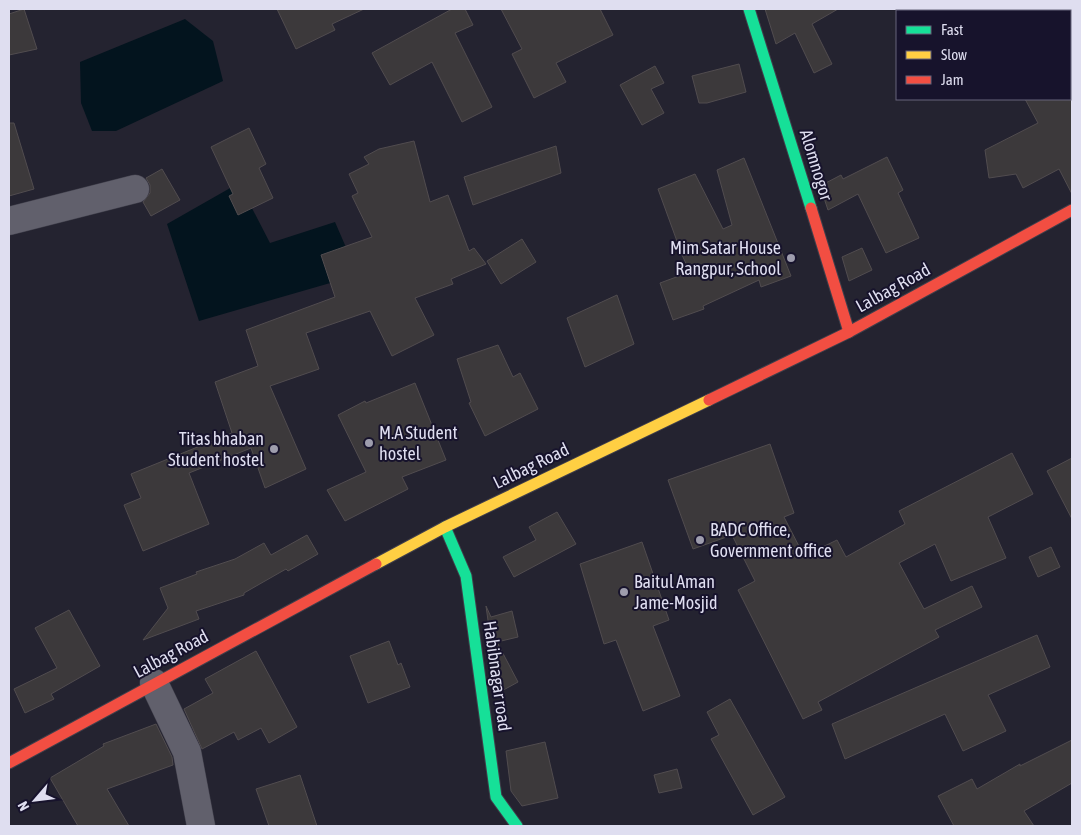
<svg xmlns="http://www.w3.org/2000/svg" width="1081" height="835" viewBox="0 0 1081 835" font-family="'Asap Condensed',sans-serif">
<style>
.water{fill:#03141e}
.building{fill:#3c393b;stroke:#514c4f}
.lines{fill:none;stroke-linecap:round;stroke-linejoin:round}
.street-casing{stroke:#403f4b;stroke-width:29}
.fast-casing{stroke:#403f4b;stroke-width:13}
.slow-casing{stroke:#403f4b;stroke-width:13}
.jam-casing{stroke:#403f4b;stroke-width:13}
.street{stroke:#61606c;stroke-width:28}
.fast{stroke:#16e098;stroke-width:11}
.slow{stroke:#ffcf43;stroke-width:11}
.jam{stroke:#f24e42;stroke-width:11}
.poi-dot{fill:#9e9dad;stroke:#17132c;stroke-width:2}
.labels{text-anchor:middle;stroke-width:4;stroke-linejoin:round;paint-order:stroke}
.street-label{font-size:18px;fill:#dfdef0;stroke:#17132c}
.poi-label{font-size:18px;fill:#dfdef0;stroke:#17132c;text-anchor:start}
</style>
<rect width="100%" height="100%" fill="#242330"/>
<g class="water">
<path d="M185,19l28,22 10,40 -107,50h-24l-11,-28 -1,-41z"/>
<path d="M239,183l31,60 65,-21 23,53 -159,46 -32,-97z"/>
</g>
<g class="building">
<path d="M24,9l13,40 -28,6v-41z"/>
<path d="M277,9h87l-32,15 3,6 -39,19z"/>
<path d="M452,9h13l8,16 -18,8 37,74 -30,15 -30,-60 -42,23 -18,-32z"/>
<path d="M501,9h99l13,26 -57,28 10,19 -32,16 -22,-44 10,-5z"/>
<path d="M765,9h73l-26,15 20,40 -18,9 -19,-40 -19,11z"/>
<path d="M739,64l7,28 -39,11h-8l-7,-27z"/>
<path d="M655,66l9,17 -13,6 13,24 -22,12 -22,-40z"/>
<path d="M1025,99h47v95l-13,-25 -36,19 -7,-14 -27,4 -4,-28 53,-27z"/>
<path d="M9,123h5l20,66 -25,7z"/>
<path d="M249,128l17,36 -7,4 14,30 -35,17 -9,-19 4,-2 -22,-47z"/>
<path d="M414,141l16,61 18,-7 21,56 5,-3 12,16 -35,15 2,5 -38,14 19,37 -42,21 -22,-45 -64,22 13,36 -49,17 36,83 -41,19 -14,-40 -62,25 20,51 -66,27 -19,-46 17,-7 -10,-24 101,-41 -17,-51 43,-16 -12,-36 89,-33 -14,-42 51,-18 -20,-41 6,-3 -9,-19 20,-10 -5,-7 15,-8z"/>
<path d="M556,146l5,27 -88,32 -9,-28z"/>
<path d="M887,157l16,33 -5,3 21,45 -33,15 -28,-59 -30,16 -8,-24 21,-11 2,4z"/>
<path d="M744,158l47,118 -30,11 -2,-7 -56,26 1,3 -31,11 -13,-37 30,-11 -8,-17 -24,-66 37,-15 28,55 9,-4 -15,-55z"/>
<path d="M162,169l18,31 -29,16 -8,-14 7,-9v-8l-4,-7z"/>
<path d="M522,239l14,23 -35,22 -14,-23z"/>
<path d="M862,248l10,22 -23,11 -7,-24z"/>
<path d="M617,295l17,49 -49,23 -18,-49z"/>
<path d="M498,345l15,32 7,-4 18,36 -53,27 -16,-33 2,-1 -14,-43z"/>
<path d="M415,383l31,77 -44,17 6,12 -63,32 -18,-31 39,-18 -28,-57 27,-14 1,2z"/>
<path d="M770,444l24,69 -10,4 20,39 33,-16 9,17 59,-33 -6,-13 113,-58 21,41 -45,23 18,41 -55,23 -16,-37 -36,19 25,46 48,-23 10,21 -47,23 4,7 -121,65 4,8 -19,9 -65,-129 17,-9 -23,-46 -39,14 -25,-69z"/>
<path d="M1072,458v61l-25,-48z"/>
<path d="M557,512l19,32 -62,33 -11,-20 33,-17 -7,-13z"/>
<path d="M307,535l11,19 -30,17 -2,-2 -42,24v2l-48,16 3,8 -56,21 25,-32 -8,-20 37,-14 -1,-2 39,-13 29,-16 7,12z"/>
<path d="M642,542l27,78 -16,6 27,70 -37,15 -27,-71 -12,4 -24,-80z"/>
<path d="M1051,547l9,20 -22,10 -9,-20z"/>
<path d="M486,606l5,11 21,-6 6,26 -21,5 21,40 -20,11z"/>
<path d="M69,610l31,56 -49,28 3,5 -29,14 -11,-24 43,-21 -22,-40z"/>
<path d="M1037,635l13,32 -62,28 18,36 -43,20 -18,-37 -100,45 -13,-35z"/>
<path d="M389,641l9,24 3,-2 9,24 -42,16 -18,-47z"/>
<path d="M256,651l41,76 -28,16 -8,-15 -23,12 -4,-8 -32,17 -18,-40 29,-16 -8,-14z"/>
<path d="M730,699l55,98 -32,18 -42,-76 8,-4 -12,-23z"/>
<path d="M156,724l16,33 1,8 -66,24 22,37h-51l-28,-48 54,-32 -1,-2z"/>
<path d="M1072,740v43l-48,28 10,15h-80l-16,-30 34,-17 5,10 43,-25v2z"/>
<path d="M545,742l13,56 -36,8 -11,-15 -5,-40z"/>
<path d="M677,769l5,19 -23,5 -5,-18z"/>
<path d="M300,775l17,51h-48l-13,-37z"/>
</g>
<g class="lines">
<g class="street-casing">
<g id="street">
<path d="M9,221l126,-32"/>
<path d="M154,683l33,69 14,74"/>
</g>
</g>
<g class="fast-casing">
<g id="fast">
<path d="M749,9l62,199"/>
<path d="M445,527l21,49 30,221 21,29"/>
</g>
</g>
<g class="slow-casing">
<path id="slow" d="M376,564l69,-37 264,-127"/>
</g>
<g class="jam-casing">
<g id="jam">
<path d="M811,208l38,124"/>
<path d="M709,400l140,-68 223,-122"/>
<path d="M9,763l367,-199"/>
</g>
</g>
<use href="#street" class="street"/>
<use href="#fast" class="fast"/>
<use href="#slow" class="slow"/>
<use href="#jam" class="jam"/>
</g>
<g class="poi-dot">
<circle cx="791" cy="258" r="5"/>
<circle cx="369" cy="443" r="5"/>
<circle cx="274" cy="449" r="5"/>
<circle cx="700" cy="540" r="5"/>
<circle cx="624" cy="592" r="5"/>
</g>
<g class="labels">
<g class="street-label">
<text transform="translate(816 165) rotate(73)" y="6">Alomnogor</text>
<text transform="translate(893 288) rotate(-29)" y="6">Lalbag Road</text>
<text transform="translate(531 466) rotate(-26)" y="6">Lalbag Road</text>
<text transform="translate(171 654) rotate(-28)" y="6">Lalbag Road</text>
<text transform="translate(497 676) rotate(82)" y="6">Habibnagar road</text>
</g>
<g class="poi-label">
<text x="781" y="254" text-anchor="end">Mim Satar House<tspan x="781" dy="21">Rangpur, School</tspan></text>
<text x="379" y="439">M.A Student<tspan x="379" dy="21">hostel</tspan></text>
<text x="264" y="445" text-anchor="end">Titas bhaban<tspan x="264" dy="21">Student hostel</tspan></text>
<text x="710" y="536">BADC Office,<tspan x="710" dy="21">Government office</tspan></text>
<text x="634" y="588">Baitul Aman<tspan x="634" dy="21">Jame-Mosjid</tspan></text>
</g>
</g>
<rect width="1081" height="835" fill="none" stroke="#dfdef0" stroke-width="20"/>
<rect x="896" y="10" width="175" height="90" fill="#17132c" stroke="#67647a"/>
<rect x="906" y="26" width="25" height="8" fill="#16e098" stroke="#67647a"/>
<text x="941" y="35" font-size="15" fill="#dfdef0">Fast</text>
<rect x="906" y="51" width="25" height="8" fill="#ffcf43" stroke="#67647a"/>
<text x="941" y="60" font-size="15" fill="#dfdef0">Slow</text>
<rect x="906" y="76" width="25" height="8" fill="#f24e42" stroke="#67647a"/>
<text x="941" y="85" font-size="15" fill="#dfdef0">Jam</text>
<g transform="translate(35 800) rotate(242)" stroke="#17132c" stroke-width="4" paint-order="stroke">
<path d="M0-4L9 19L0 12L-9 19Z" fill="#dfdef0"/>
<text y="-8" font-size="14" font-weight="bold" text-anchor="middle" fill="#dfdef0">N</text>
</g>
</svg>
